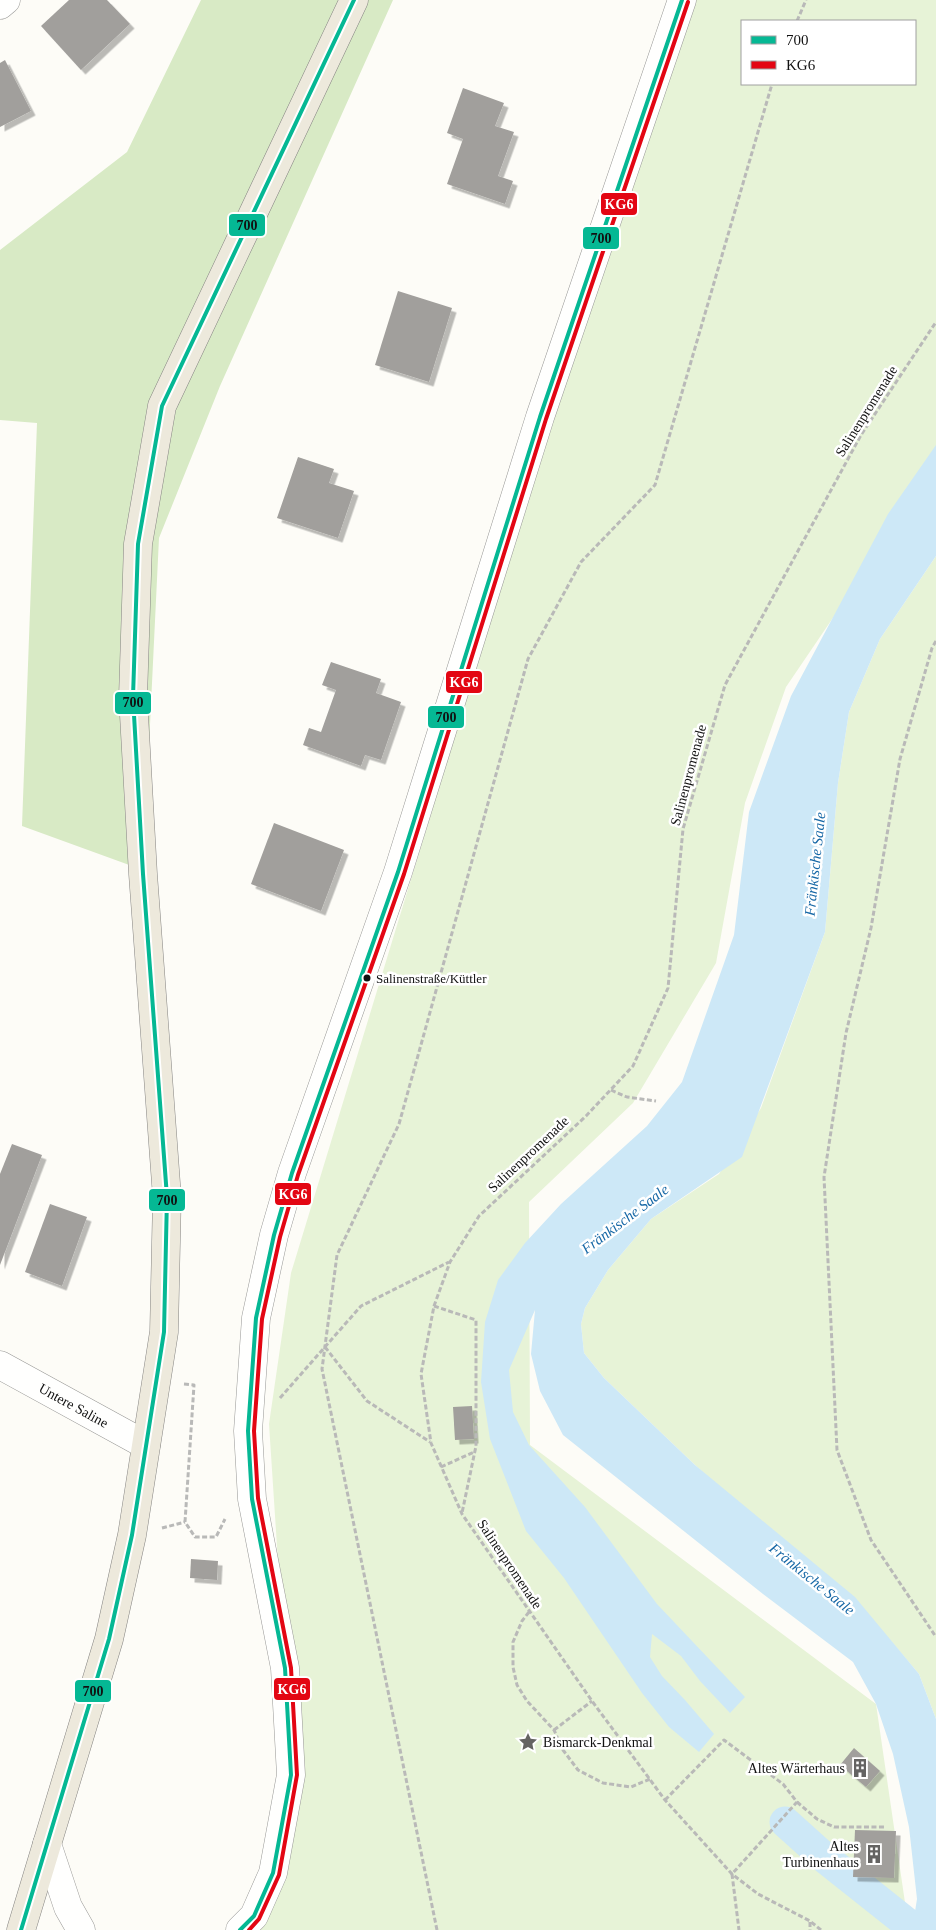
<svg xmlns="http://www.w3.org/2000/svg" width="936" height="1930" viewBox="0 0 936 1930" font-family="Georgia,serif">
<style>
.green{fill:#e7f3d7;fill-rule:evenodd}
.forest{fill:#d8eac5}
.water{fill:#cde8f7}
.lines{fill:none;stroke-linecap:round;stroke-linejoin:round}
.canal{stroke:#cde8f7;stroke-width:31}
.building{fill:#a19f9c;filter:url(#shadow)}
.minor-casing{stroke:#979795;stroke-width:29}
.major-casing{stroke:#858482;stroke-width:29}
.path{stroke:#b9b9b8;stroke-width:3;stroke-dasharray:5 2.5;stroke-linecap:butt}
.minor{stroke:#fffffe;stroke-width:28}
.major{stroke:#ede9dc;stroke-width:28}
.bus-1-casing{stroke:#fff;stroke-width:8}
.bus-2-casing{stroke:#fff;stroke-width:8}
.bus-1{stroke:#05b894;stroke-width:4}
.bus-2{stroke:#e30613;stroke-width:4}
.bus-dot{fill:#111;stroke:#fff;stroke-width:2}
.labels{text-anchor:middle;stroke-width:5;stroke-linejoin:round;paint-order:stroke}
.bus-label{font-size:13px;fill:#111;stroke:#fff;text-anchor:start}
.street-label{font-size:14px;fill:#111;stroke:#fff}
.poi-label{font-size:14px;fill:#111;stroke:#fff;text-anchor:end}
.water-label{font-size:15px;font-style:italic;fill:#1768a6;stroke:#fff}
.line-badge{stroke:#fff;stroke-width:2}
.badge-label{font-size:14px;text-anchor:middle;font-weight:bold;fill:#fff}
.pale-badge-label{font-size:14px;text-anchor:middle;font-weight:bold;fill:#111}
</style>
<defs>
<filter id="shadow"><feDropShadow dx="4.5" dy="4.5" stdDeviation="0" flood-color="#0004"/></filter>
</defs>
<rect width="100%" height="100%" fill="#fdfcf7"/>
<g class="green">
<path d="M679,0h257v466l-150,221 -41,116 -29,160 -83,140 -104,99 1,243 346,259 33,226h-670l15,-14 36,-171 -21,-321 22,-151zM742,21h173v63h-173z"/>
<path d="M936,556v1163l-17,-45 -28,-33 -196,-176 -91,-87 -20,-25 -3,-29 4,-16 23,-38 43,-51 68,-45 42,-66 64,-176 13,-149 11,-71 31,-73z"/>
</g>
<path class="forest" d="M201,0h192l-173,386 -61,152 -16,332 -121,-44 15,-403 -37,-3v-170l127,-98z"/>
<path class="water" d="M936,445v111l-56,83 -31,73 -11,71 -13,149 -83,225 -91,62 -43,51 -23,38 -4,16 3,29 20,25 91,87 160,132 64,77 17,45v211h-24l5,-31 -8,-72 -16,-73 -17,-50 -23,-42 -90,-68 -200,-159 -23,-44 -9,-37 4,-44 -26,60 4,42 16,33 56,62 72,97 88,93 -15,16 -30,-32 -19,-25 -29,-22 -2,23 12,19 23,24 29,34 -15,18 -30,-25 -27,-34 -78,-115 -38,-47 -36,-92 -9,-57 4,-60 13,-42 27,-37 36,-39 86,-78 35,-44 52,-147 15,-123 42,-116 97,-182z"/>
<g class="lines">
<path class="canal" d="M785,1822l40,36 88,70"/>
</g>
<g class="building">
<path d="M69,0h38l23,24 -49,46 -40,-44z"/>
<path d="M5,60l26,51 -31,16v-64z"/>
<path d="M463,88l41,15 -9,23 19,6 -16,44 15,5 -8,23 -58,-20 16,-45 -16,-6z"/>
<path d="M398,291l54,17 -23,74 -54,-17z"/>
<path d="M298,457l36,12 -5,14 25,8 -16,47 -61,-20z"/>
<path d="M331,662l50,17 -5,14 25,9 -20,58 -16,-5 -4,11 -58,-21 6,-17 12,4 15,-42 -14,-5z"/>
<path d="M274,823l70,27 -23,61 -70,-27z"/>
<path d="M12,1144l30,11 -42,110v-91z"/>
<path d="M50,1204l37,13 -25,69 -37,-14z"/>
<path d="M472,1406l2,33 -19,1 -2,-33z"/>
<path d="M191,1559l27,2 -1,19 -27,-2z"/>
<path d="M854,1748l26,23 -14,16 -26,-22z"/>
<path d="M855,1830l41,1 -2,47 -41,-1z"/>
</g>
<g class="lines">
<g class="minor-casing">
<g id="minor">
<path d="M0,5l6,-5"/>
<path id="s1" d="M0,1365l146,80"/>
<path d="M47,1844l21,63 13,23"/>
<path d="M240,1930l14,-14 19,-43 18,-98 -6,-107 -33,-169 -4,-68 8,-113 18,-83 18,-62 106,-301 142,-455 142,-417"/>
</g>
</g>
<g class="major-casing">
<path id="major" d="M21,1930l88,-291 23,-104 32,-203 3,-135 -24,-323 -10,-177 5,-153 24,-138 192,-406"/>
</g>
<g class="path">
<path d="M797,21l9,-21"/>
<path d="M936,641l-4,7 -32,111 -29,169 -25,105 -22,144 13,273 34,90 65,97"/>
<path d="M611,1090l16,7 29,4"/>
<path d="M434,1306l42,14v126l-14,67"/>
<path d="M325,1347l42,54 63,41"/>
<path d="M184,1384l10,1 -9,137 10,15h21l9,-18"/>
<path d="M280,1398l81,-92 88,-44"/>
<path d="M441,1467l33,-15"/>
<path d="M162,1528l23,-6"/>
<path d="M529,1612l-7,9 -9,21v25l4,18 10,16 27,29 9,20 15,20 25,13 28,4 19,-8"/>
<path d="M554,1730l38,-29"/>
<path d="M665,1800l59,-60 59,44 14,18 -65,72 7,56"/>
<path d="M797,1802l20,17 17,8h52"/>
<path d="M810,1922v8"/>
<path d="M437,1930l-115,-561 15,-114 62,-131 129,-465 53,-97 74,-77 117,-401"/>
<path d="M821,1930l-11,-9 -52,-27 -26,-20 -67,-74 -73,-99 -130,-187 -31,-71 -10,-69 13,-68 16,-44 29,-46 107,-100 47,-50 35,-78 15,-159 42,-144 136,-250 75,-113"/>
</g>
<use href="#minor" class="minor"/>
<use href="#major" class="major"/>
<g class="bus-1-casing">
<g id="bus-1">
<path d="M21,1930l88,-291 23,-104 32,-203 3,-135 -24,-323 -10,-177 5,-153 24,-138 192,-406"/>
<path d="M240,1930l14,-14 19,-43 18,-98 -6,-107 -33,-169 -4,-68 8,-113 18,-83 18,-62 106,-301 142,-455 142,-417"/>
</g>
</g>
<g class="bus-2-casing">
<path id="bus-2" d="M249,1930l10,-11 20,-44 18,-100 -6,-107 -33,-170 -4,-67 8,-112 18,-82 18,-62 106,-301 142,-455 142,-417"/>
</g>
<use href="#bus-1" class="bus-1"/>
<use href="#bus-2" class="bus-2"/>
</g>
<defs>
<g id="sight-bare" transform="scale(1.5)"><path d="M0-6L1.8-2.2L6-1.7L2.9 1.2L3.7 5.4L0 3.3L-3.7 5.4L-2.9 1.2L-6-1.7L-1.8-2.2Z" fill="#646362" stroke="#fff" stroke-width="2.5" paint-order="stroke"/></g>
<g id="building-bare" transform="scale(1.5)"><path d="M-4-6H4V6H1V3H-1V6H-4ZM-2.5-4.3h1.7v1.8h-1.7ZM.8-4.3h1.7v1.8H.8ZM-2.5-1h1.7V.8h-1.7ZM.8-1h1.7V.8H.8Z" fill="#646362" stroke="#fff" stroke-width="2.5" paint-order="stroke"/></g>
</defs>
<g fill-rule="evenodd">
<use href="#sight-bare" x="528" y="1742"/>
<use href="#building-bare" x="860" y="1768"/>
<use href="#building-bare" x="874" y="1854"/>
</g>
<circle class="bus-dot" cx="367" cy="978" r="4.5"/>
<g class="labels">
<g class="bus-label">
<text x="376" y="983">Salinenstraße/Küttler</text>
</g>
<g class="street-label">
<text transform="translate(866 411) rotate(-58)" y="5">Salinenpromenade</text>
<text transform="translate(688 775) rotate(-75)" y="5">Salinenpromenade</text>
<text transform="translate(528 1154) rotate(-43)" y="5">Salinenpromenade</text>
<text dy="5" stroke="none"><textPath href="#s1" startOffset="84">Untere Saline</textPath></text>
<text transform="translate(510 1564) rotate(56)" y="5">Salinenpromenade</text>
</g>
<g class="poi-label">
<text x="543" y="1747" text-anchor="start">Bismarck-Denkmal</text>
<text x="845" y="1773">Altes Wärterhaus</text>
<text x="859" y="1851">Altes<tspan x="859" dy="16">Turbinenhaus</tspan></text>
</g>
<g class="water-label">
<text transform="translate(815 864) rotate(-84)" y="5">Fränkische Saale</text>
<text transform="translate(625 1219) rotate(-37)" y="5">Fränkische Saale</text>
<text transform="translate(812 1579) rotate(39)" y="5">Fränkische Saale</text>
</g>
</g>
<g class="line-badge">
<rect x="600" y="192" width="38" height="24" rx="5" fill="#e30613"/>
<rect x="228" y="213" width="38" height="24" rx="5" fill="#05b894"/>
<rect x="582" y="226" width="38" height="24" rx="5" fill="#05b894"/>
<rect x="445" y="670" width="38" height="24" rx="5" fill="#e30613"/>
<rect x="114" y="691" width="38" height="24" rx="5" fill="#05b894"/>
<rect x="427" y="705" width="38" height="24" rx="5" fill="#05b894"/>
<rect x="274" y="1182" width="38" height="24" rx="5" fill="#e30613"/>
<rect x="148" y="1188" width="38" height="24" rx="5" fill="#05b894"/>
<rect x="273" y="1677" width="38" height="24" rx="5" fill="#e30613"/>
<rect x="74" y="1679" width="38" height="24" rx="5" fill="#05b894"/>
</g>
<g class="badge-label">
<text x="619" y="209">KG6</text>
<text x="464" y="687">KG6</text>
<text x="293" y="1199">KG6</text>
<text x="292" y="1694">KG6</text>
</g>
<g class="pale-badge-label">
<text x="247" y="230">700</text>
<text x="601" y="243">700</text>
<text x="133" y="707">700</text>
<text x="446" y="722">700</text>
<text x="167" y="1205">700</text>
<text x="93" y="1696">700</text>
</g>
<rect x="741" y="20" width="175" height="65" fill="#ffffff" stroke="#a0a0a0"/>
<rect x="751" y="36" width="25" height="8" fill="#05b894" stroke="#a0a0a0"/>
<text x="786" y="45" font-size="15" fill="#111111">700</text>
<rect x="751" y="61" width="25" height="8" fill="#e30613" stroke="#a0a0a0"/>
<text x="786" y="70" font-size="15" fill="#111111">KG6</text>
</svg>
